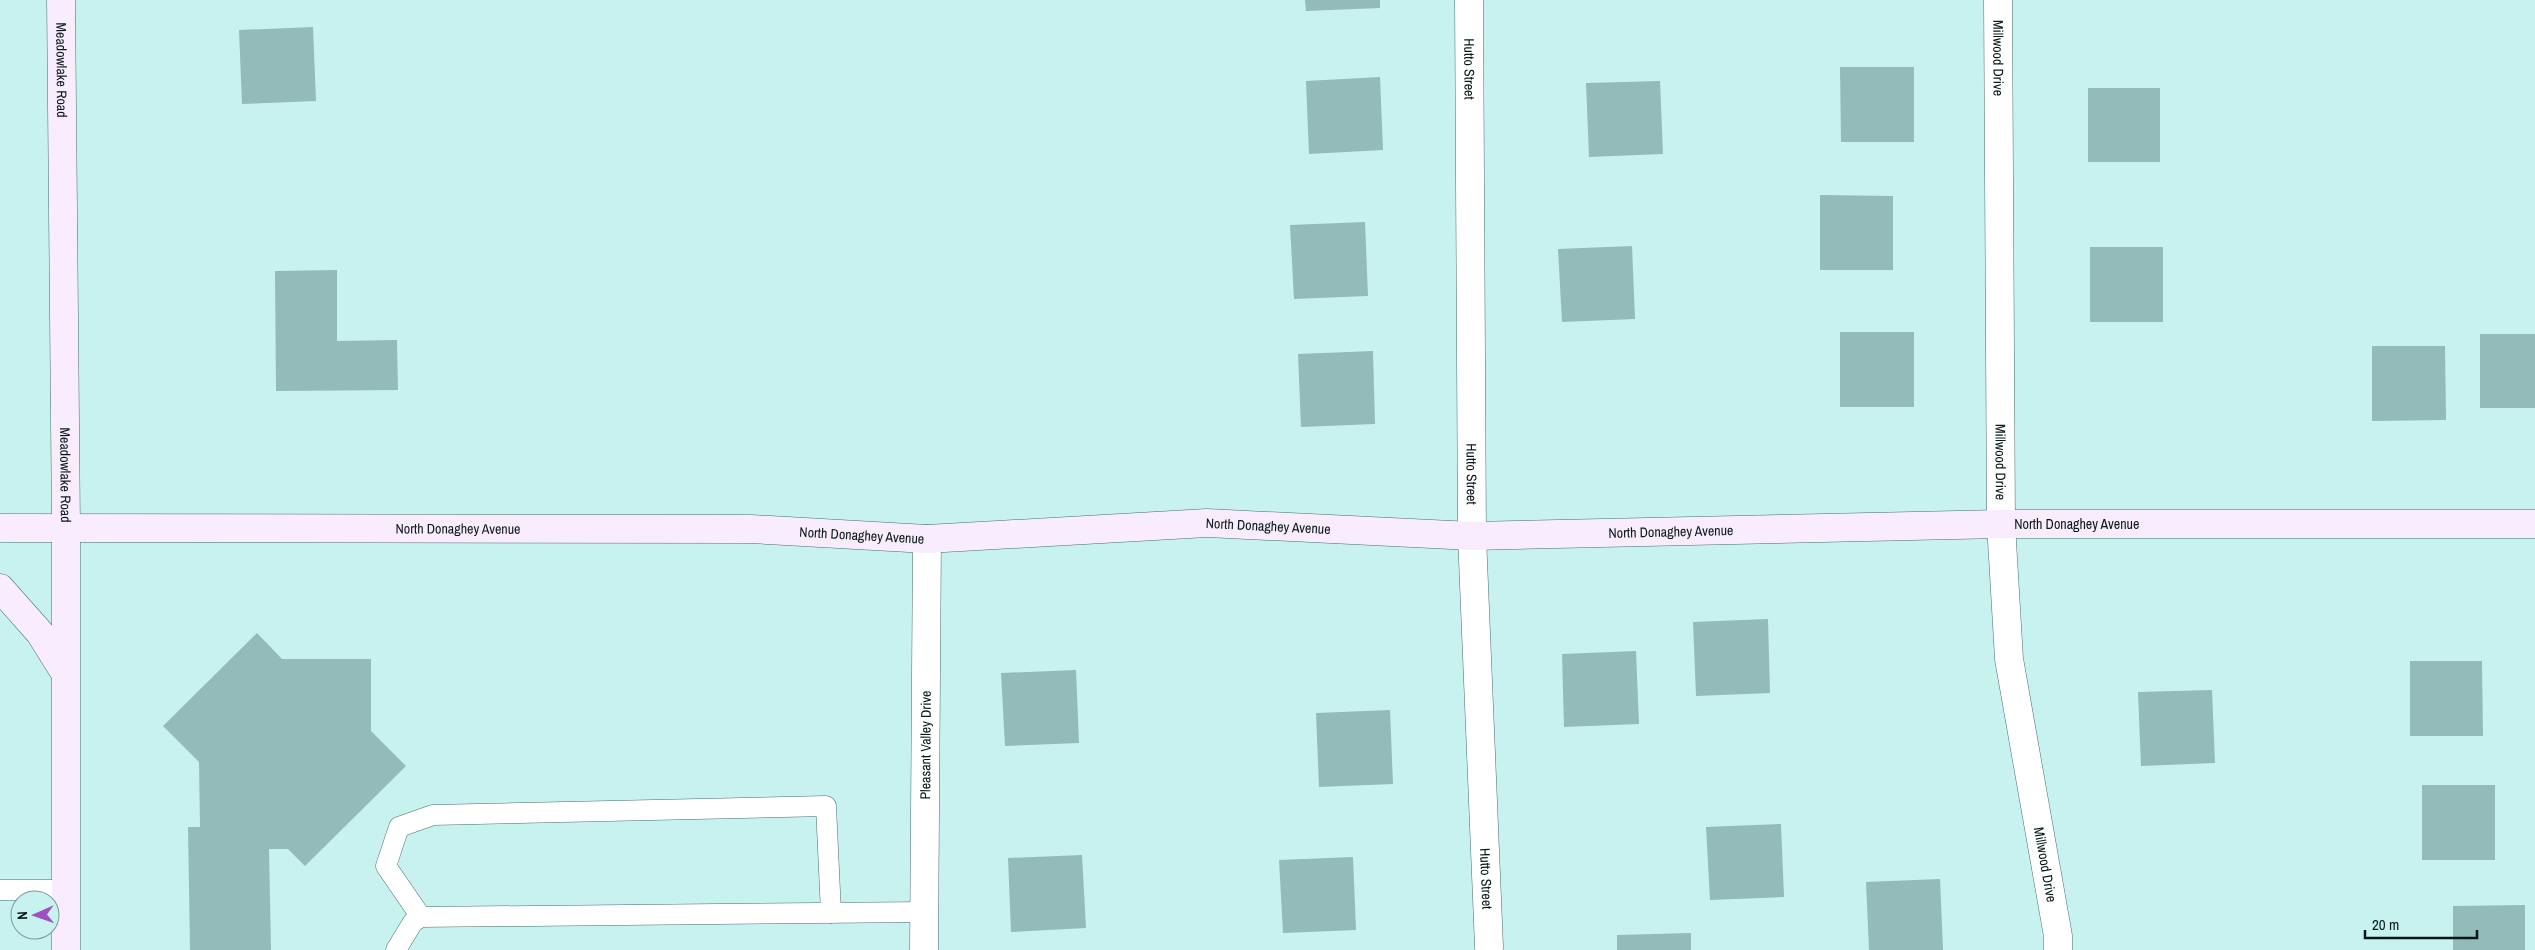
<svg xmlns="http://www.w3.org/2000/svg" width="2535" height="950" viewBox="0 0 2535 950" font-family="'Archivo Narrow',sans-serif">
<style>
.building{fill:#92bbb9}
.lines{fill:none;stroke-linecap:round;stroke-linejoin:round}
.lane-casing{stroke:#476e6c;stroke-width:21}
.street-casing{stroke:#476e6c;stroke-width:29}
.secondary-casing{stroke:#476e6c;stroke-width:29}
.lane{stroke:#fff;stroke-width:20}
.street{stroke:#fff;stroke-width:28}
.secondary{stroke:#f9ecff;stroke-width:28}
.labels{text-anchor:middle;stroke-width:4;stroke-linejoin:round;paint-order:stroke}
.street-label{font-size:14px;fill:#081818;stroke:#c8f2f0}
</style>
<rect width="100%" height="100%" fill="#c8f2f0"/>
<g class="building">
<path d="M1305,0h75v8l-74,3z"/>
<path d="M313,27l3,74 -74,3 -3,-74z"/>
<path d="M1840,67h74v75h-73z"/>
<path d="M1380,77l3,73 -74,4 -3,-73z"/>
<path d="M1660,81l3,73 -74,3 -3,-74z"/>
<rect x="2088" y="88" width="72" height="74"/>
<path d="M1820,195l73,1v74h-73z"/>
<path d="M1365,222l3,74 -74,3 -4,-74z"/>
<path d="M1632,246l3,73 -73,3 -4,-73z"/>
<rect x="2090" y="247" width="73" height="75"/>
<path d="M337,270v71l60,-1 1,50 -122,1 -1,-120z"/>
<rect x="1840" y="332" width="74" height="75"/>
<rect x="2480" y="334" width="55" height="74"/>
<path d="M2372,346h73l1,74 -74,1z"/>
<path d="M1373,351l2,73 -74,3 -3,-73z"/>
<path d="M1768,619l2,74 -74,3 -3,-74z"/>
<path d="M257,633l25,26h89v72l35,35 -101,100 -17,-17h-19l2,101h-81l-2,-123h12l-1,-65 -36,-36z"/>
<path d="M1636,651l3,73 -75,3 -2,-73z"/>
<path d="M2410,661h72l1,75h-73z"/>
<path d="M1076,670l3,73 -74,3 -4,-73z"/>
<path d="M2212,690l3,73 -74,3 -3,-74z"/>
<path d="M1390,710l3,74 -74,3 -3,-74z"/>
<rect x="2422" y="785" width="73" height="75"/>
<path d="M1781,824l3,73 -74,3 -4,-73z"/>
<path d="M1082,855l4,73 -75,4 -3,-74z"/>
<path d="M1353,857l3,73 -73,3 -4,-73z"/>
<path d="M1940,879l3,71h-74l-3,-68z"/>
<path d="M2525,905v45h-72v-44z"/>
<path d="M1691,933v17h-74v-15z"/>
</g>
<g class="lines">
<g class="lane-casing">
<g id="lane">
<path d="M0,890h66"/>
<path d="M421,917l-35,-51 13,-39 34,-12 393,-9 5,107"/>
<path d="M396,950l17,-28 8,-5 503,-5"/>
</g>
</g>
<g class="street-casing">
<g id="street">
<path id="s1" d="M1469,0l3,536 17,411"/>
<path id="s2" d="M1998,0l3,524 8,135 49,277v14"/>
<path id="s3" d="M924,950l3,-411"/>
</g>
</g>
<g class="secondary-casing">
<g id="secondary">
<path id="s4" d="M61,0l5,527v423"/>
<path id="s5" d="M0,528l751,1 176,10 280,-16 265,13 529,-12h534"/>
<path d="M0,588l40,45 25,40"/>
</g>
</g>
<use href="#lane" class="lane"/>
<use href="#street" class="street"/>
<use href="#secondary" class="secondary"/>
</g>
<g class="labels">
<g class="street-label">
<text dy="5" stroke="none"><textPath href="#s2" startOffset="58">Millwood Drive</textPath></text>
<text dy="5" stroke="none"><textPath href="#s1" startOffset="69">Hutto Street</textPath></text>
<text dy="5" stroke="none"><textPath href="#s4" startOffset="70">Meadowlake Road</textPath></text>
<text dy="5" stroke="none"><textPath href="#s2" startOffset="462">Millwood Drive</textPath></text>
<text dy="5" stroke="none"><textPath href="#s1" startOffset="474">Hutto Street</textPath></text>
<text dy="5" stroke="none"><textPath href="#s4" startOffset="475">Meadowlake Road</textPath></text>
<text dy="5" stroke="none"><textPath href="#s5" startOffset="2078">North Donaghey Avenue</textPath></text>
<text dy="5" stroke="none"><textPath href="#s5" startOffset="1269">North Donaghey Avenue</textPath></text>
<text dy="5" stroke="none"><textPath href="#s5" startOffset="458">North Donaghey Avenue</textPath></text>
<text dy="5" stroke="none"><textPath href="#s5" startOffset="1672">North Donaghey Avenue</textPath></text>
<text dy="5" stroke="none"><textPath href="#s5" startOffset="862">North Donaghey Avenue</textPath></text>
<text dy="5" stroke="none"><textPath href="#s3" startOffset="205">Pleasant Valley Drive</textPath></text>
<text dy="5" stroke="none"><textPath href="#s2" startOffset="868">Millwood Drive</textPath></text>
<text dy="5" stroke="none"><textPath href="#s1" startOffset="879">Hutto Street</textPath></text>
</g>
</g>
<g transform="translate(35 915) rotate(268)"><circle r="24" fill="#c8f2f0" stroke="#7b9b9a"/>
<path d="M0-4L9 19L0 12L-9 19Z" fill="#a050c1"/>
<text y="-8" font-size="14" font-weight="bold" text-anchor="middle" fill="#081818">N</text>
</g>
<path d="M2365 930v8h112v-8" fill="none" stroke="#081818" stroke-width="2.5"/>
<text x="2372" y="930" font-size="15" fill="#081818" stroke="#c8f2f0" stroke-width="4" paint-order="stroke">20 m</text>
</svg>
